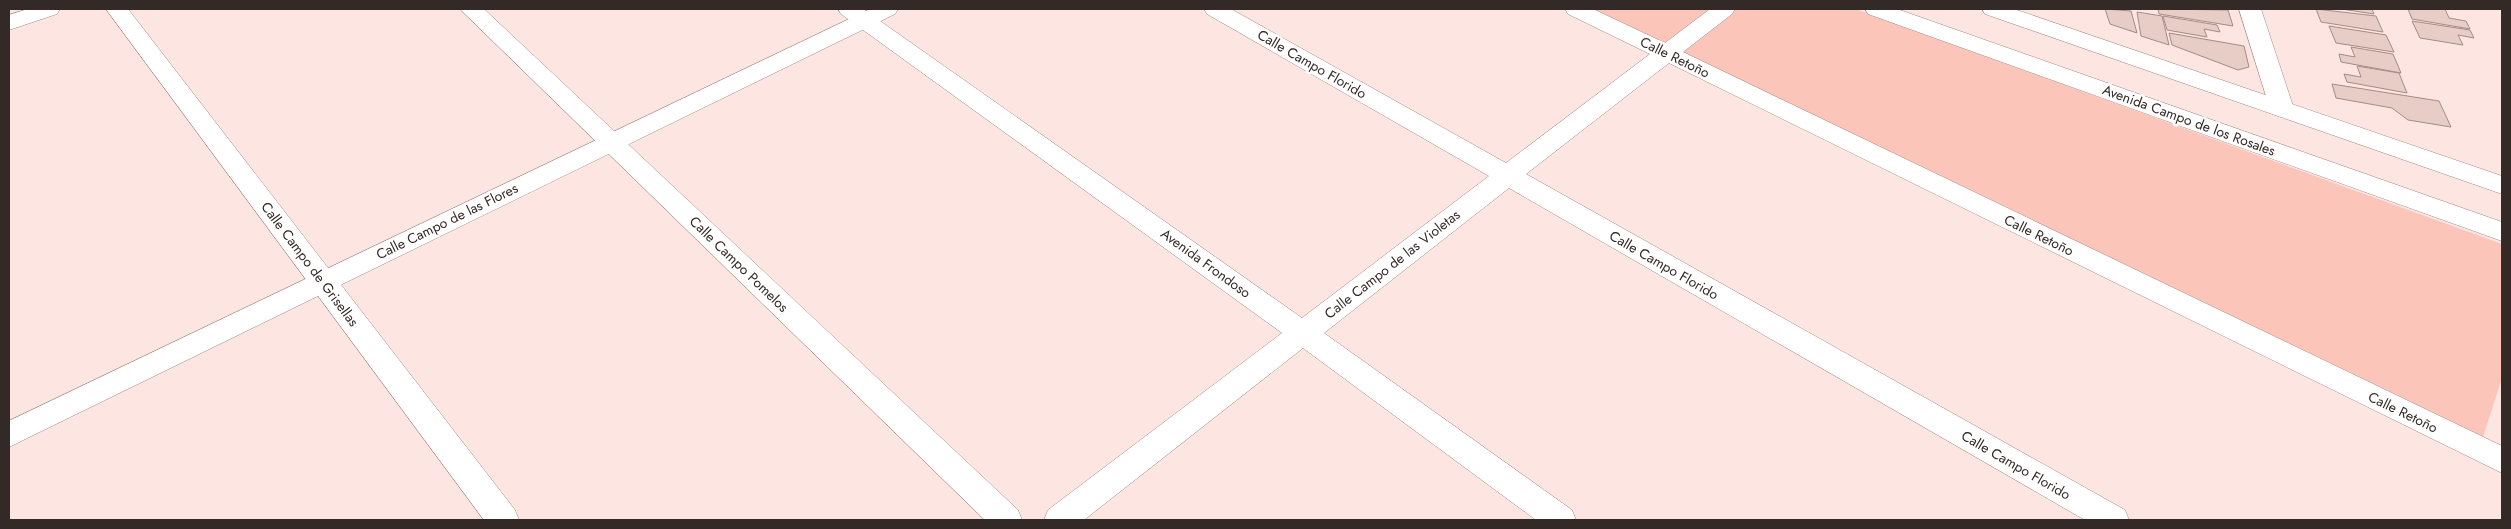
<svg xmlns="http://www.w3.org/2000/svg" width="2511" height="529" viewBox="0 0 2511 529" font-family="Jost,sans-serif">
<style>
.green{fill:#fbc5ba}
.building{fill:#e8ccc6;stroke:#a58b86}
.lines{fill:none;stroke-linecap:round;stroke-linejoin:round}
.street-casing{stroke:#a28983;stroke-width:1}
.secondary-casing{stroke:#a28983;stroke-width:1}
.street{fill:#fff;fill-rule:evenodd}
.secondary{fill:#fff;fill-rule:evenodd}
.labels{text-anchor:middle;stroke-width:5;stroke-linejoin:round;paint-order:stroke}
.street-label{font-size:14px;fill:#332927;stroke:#fff}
</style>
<rect width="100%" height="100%" fill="#fde6e1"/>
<path class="green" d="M1591,9h265l646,235v134l-20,62z"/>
<g class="building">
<path d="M2105,9l26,2 6,22 -27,-9z"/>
<path d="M2158,9l70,1 5,16 -74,-12z"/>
<path d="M2316,9l60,7 7,16 -62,-10z"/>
<path d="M2341,9h31l2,5z"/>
<path d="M2408,9h37l4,9 17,3 4,8 -58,-10z"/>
<path d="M2137,12l25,4 7,29 -28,-9z"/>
<path d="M2163,16l54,9 3,7 -16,-3 3,8 -40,-7z"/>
<path d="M2412,21l58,9 4,8 -16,-3 5,10 -43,-7z"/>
<path d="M2329,26l57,9 8,17 -58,-9z"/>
<path d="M2169,33l75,13 5,21 -11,3 -66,-25z"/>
<path d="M2351,47l42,7 8,19 -60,-11 -2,-8 16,3z"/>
<path d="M2357,66l42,7 8,20 -60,-11 -3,-8 17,3z"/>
<path d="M2332,84l107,17 12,26 -43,-7 -16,-12 -56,-10z"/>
</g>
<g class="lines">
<g class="street-casing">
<g id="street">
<path d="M28,9h32l-3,5 -48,16v-15z"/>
<path d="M106,9h22l387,501 4,10h-35z"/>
<path d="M460,9h24l534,501 4,10h-37z"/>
<path d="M838,9h25l439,309 187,-142 -282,-162 -3,-5h27l275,154 144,-109 -82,-40 -3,-5h28l72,34 45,-34h25l-3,5 -49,38 819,394v27l-833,-410 -143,111 599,336 4,10h-44l-576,-332 -185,145 248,177 4,10h-40l-233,-172 -219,172h-40l4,-10 234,-177 -441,-319z"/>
<path d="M2239,9h22l33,100 -3,5 -9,3 -9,-3 -3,-5z"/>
</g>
</g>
<g class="secondary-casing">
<g id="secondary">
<path d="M870,9h28l-3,5 -886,433v-26z"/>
<path d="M1865,9h32l605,213v19l-634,-227z"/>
<path d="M1982,9h32l488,167v18l-517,-180z"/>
</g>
</g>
<use href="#street" class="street"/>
<use href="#secondary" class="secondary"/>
</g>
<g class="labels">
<g class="street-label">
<text transform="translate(1675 57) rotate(26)" y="5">Calle Retoño</text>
<text transform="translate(1312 64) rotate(30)" y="5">Calle Campo Florido</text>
<text transform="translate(2189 120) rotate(20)" y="5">Avenida Campo de los Rosales</text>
<text transform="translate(447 221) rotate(-26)" y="5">Calle Campo de las Flores</text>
<text transform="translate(2039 235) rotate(26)" y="5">Calle Retoño</text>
<text transform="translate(1206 263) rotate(36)" y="5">Avenida Frondoso</text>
<text transform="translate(310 264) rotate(53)" y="5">Calle Campo de Grisellas</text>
<text transform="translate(739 264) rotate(44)" y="5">Calle Campo Pomelos</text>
<text transform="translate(1392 264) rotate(-38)" y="5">Calle Campo de las Violetas</text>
<text transform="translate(1664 265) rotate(30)" y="5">Calle Campo Florido</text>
<text transform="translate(2403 412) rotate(26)" y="5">Calle Retoño</text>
<text transform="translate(2016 465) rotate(30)" y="5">Calle Campo Florido</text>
</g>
</g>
<rect width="2511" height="529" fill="none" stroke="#332927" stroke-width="20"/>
</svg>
